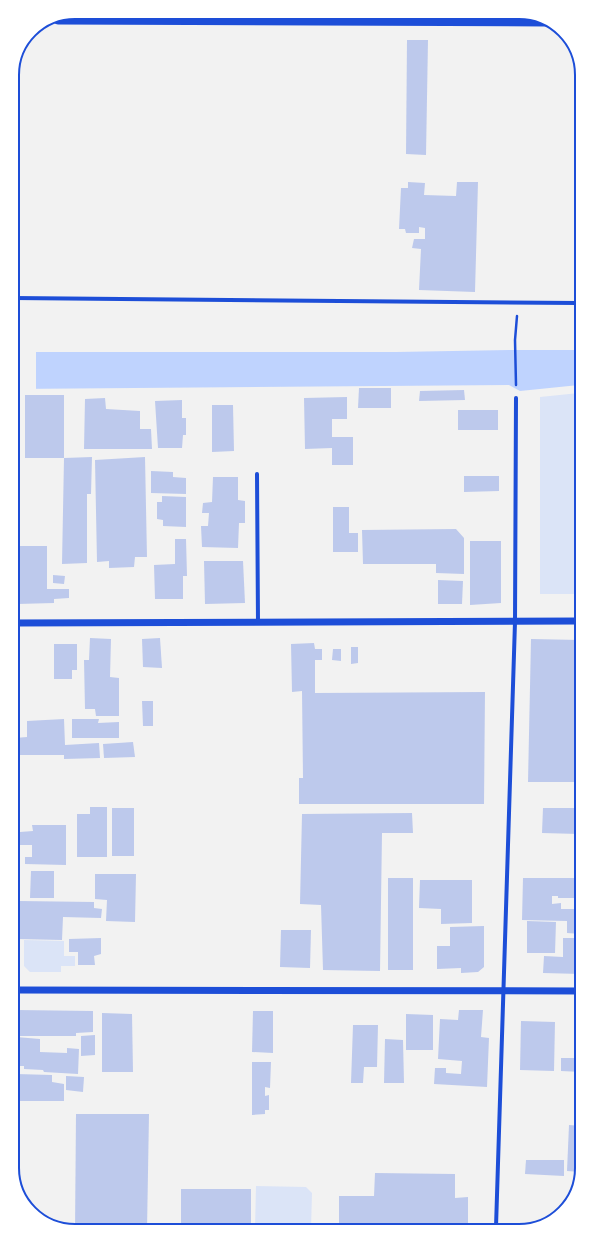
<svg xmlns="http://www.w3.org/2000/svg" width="594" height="1243" viewBox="0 0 594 1243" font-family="Spectral,serif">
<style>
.green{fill:#dbe4f7}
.water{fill:#bfd3fe}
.pier{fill:#f2f2f2}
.building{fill:#bdc9ec}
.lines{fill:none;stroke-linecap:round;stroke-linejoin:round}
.path{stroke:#1d4ed8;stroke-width:2.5}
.minor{stroke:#1d4ed8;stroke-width:4}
.tertiary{stroke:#1d4ed8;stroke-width:7}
.trunk{stroke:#1d4ed8;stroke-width:11}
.rim{fill:none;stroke:#1d4ed8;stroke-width:2}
</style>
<rect width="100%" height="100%" fill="#f2f2f2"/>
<g class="green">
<path d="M579,393l1,201h-40v-197z"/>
<path d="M24,940l40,1v15h11v10h-14v6h-31l-6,-6z"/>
<path d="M256,1186l50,1 6,6 -1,36h-56z"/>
</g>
<path class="water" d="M509,350h70v35l-59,6 -11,-6 -496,4v-37h383z"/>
<rect class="pier" x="13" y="350" width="23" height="41"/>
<g class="building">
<path d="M407,40h21l-2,115 -20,-1z"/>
<path d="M408,182l17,1 -1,12 32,1 1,-14h21l-3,110 -56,-2 2,-41 -9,-1 2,-9h11v-11l-6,-1v6h-13l-1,-4h-6l2,-41h7z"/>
<path d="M359,388h32v20h-33z"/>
<path d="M464,390l1,10 -46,1 1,-10z"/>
<rect x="25" y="395" width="39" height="63"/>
<path d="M347,397v22h-15v18h21v28h-21v-17l-27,1 -1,-51z"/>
<path d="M105,398l1,11 34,2v18h11l1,20h-68l1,-50z"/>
<path d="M182,400v18h4v17h-3l-1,13h-24l-3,-47z"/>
<path d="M212,405h21l1,46 -22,1z"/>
<rect x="458" y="410" width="40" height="20"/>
<path d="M92,457l-1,37h-4v69l-25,1 2,-106z"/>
<path d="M145,457l2,100h-12l-1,10 -25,1v-7l-12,1 -2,-102z"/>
<path d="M151,471l22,1v5l13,1v16l-35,-1z"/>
<path d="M464,476h35v15l-35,1z"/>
<path d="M213,477h25v23l7,1v22h-6l-1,25 -36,-1 -1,-21h7l1,-13h-7l1,-10 9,-1z"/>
<path d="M162,496l24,1v30l-23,-1v-6l-6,-1v-17h5z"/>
<path d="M333,507h16v26h9v19h-25z"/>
<path d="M456,529l8,9v36l-28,-1v-9h-73l-1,-34z"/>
<path d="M175,539h11l1,37h-4v23h-28l-1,-34 21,-1z"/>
<path d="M470,541h31v62l-31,2z"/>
<path d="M19,546h28v43h22v9l-15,1v4l-37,1z"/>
<path d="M204,561h39l2,42 -40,1z"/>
<path d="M53,575l12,1 -1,8 -11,-1z"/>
<path d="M438,580l25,1 -1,23h-24z"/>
<path d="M90,638l21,1 -1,38 9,1v38h-23l-1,-7h-10l-1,-49h5z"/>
<path d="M160,638l2,30 -19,-1 -1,-28z"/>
<path d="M531,639l49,1 -1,142h-51z"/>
<path d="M314,643l1,6h7v11h-7v33l170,-1 -1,112h-185v-26h4l-1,-87 -10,1 -1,-48z"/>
<path d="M54,644h23v26h-5v9h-18z"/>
<path d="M351,647h7v16l-7,1z"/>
<path d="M333,649h8v12l-9,-1z"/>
<path d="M142,701h11v25h-10z"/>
<path d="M64,719l1,26 34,-2 1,15 -36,1v-4h-49v-17l12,-1v-16z"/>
<path d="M72,719h27l-1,4 21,-1v16h-47z"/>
<path d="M133,742l2,15 -31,1 -1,-14z"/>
<path d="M90,807h17v50h-30v-43h13z"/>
<rect x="112" y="808" width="22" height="48"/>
<path d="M543,808h37l-1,26 -37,-1z"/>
<path d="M412,813l1,20h-31l-2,138 -57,-1 -2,-65 -21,-1 2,-90z"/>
<path d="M32,825h34v40l-41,-1v-7h7v-12h-13l1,-13 13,-1z"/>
<path d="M31,871h23v27h-24z"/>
<path d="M95,874h41l-1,48 -29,-1 1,-21 -12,-1z"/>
<rect x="388" y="878" width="25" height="92"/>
<path d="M523,878h54v11h4v16l-5,1v-8h-18v-2h-6v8l9,-1v6h14v12h6v13l-14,-1v-12l-45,-1z"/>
<path d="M420,880h52v43l-31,1v-15l-22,-1z"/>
<path d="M19,901l75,1v6l8,1 -1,9 -38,-1 -1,23 -44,-1z"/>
<path d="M527,921l29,1 -1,31h-28z"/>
<path d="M484,926v41l-6,5 -17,1v-5l-24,1v-23h13v-19z"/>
<path d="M281,930h30l-1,38 -30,-1z"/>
<path d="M101,938v16l-7,2 1,9h-17v-13h-9v-13z"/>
<path d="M563,938h18v36l-38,-1 1,-17 19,1z"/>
<path d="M577,1009h4v32h-5z"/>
<path d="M16,1010l77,1v21l-17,1v3h-60z"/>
<path d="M459,1010h24l-2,27 8,1 -2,49 -53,-3 1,-16h11v5l15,1 1,-13 -24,-2 2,-40 18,1z"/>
<path d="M253,1011h20v42l-21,-1z"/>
<path d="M102,1013l30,1 1,58h-31z"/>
<path d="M406,1014l27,1v35h-27z"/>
<path d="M521,1021l34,1 -1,49 -34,-1z"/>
<path d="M353,1025h25l-1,42h-13l-1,16h-12z"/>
<path d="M95,1035v20l-14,1v-20z"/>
<path d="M16,1037l24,2v13l27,1v-5l12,1 -1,25 -34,-2 -1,-2 -19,-1v-3h-8z"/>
<path d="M385,1039l18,1 1,43h-20z"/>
<path d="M561,1058h21v14l-21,-1z"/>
<path d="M252,1062h19l-1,26 -5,-1v9l4,-1v15h-4v4l-13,1z"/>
<path d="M16,1074l36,1v7l12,2v17h-48z"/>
<path d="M66,1076l18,1 -1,15 -17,-2z"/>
<path d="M76,1114h73l-2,116 -72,1z"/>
<path d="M569,1125l13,1 -1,46 -14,-1z"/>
<path d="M526,1160h38v16l-39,-2z"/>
<path d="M375,1173l80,1v24l13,-1v30l-129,1v-32h35z"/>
<path d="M181,1189h70v40l-70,1z"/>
</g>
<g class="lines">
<path class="path" d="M516,385l-1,-45 2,-24"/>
<g class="minor">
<path d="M13,298l565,5"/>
<path d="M257,474l1,148"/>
<path d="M496,1227l19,-605 1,-224"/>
</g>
<g class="tertiary">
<path d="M14,623l566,-2"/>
<path d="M16,990l565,1"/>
</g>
<path class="trunk" d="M58,19l489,2"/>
</g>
<path d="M0 0H594V1243H0ZM75 19H519A56 56 0 0 1 575 75V1168A56 56 0 0 1 519 1224H75A56 56 0 0 1 19 1168V75A56 56 0 0 1 75 19Z" fill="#fff" fill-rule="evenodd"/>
<path class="rim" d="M75 19H519A56 56 0 0 1 575 75V1168A56 56 0 0 1 519 1224H75A56 56 0 0 1 19 1168V75A56 56 0 0 1 75 19Z"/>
</svg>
